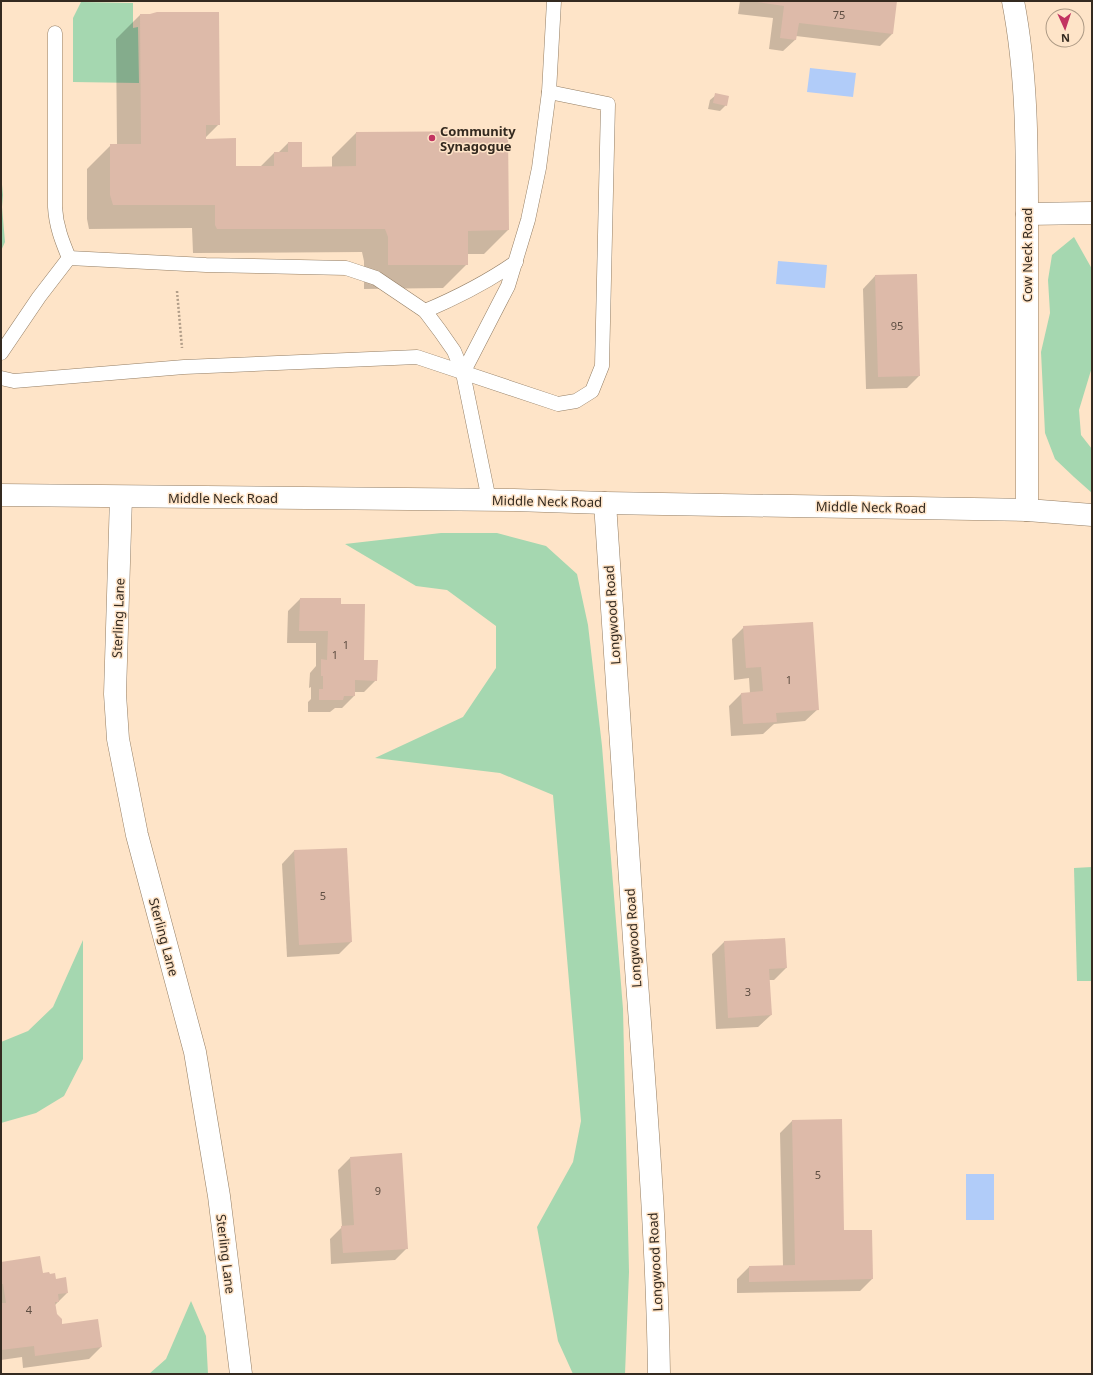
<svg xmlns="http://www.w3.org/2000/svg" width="1093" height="1375" viewBox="0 0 1093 1375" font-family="'Noto Sans',sans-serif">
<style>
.green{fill:#a5d7b0}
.water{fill:#b1ccf9}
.shadow{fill:#0003}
.building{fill:#ddbaa9}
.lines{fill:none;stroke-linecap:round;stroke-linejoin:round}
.lane-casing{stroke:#947e64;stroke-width:15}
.street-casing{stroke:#947e64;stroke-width:23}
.secondary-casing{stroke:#947e64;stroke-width:23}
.path{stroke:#b29e89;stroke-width:2.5;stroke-dasharray:2 2;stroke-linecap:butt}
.lane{stroke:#fff;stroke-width:14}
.street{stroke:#fff;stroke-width:22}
.secondary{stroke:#fff;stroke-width:22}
.poi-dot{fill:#c23461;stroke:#fee4c8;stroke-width:1.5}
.labels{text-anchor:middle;stroke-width:3;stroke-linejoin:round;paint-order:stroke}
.number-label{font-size:11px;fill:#5e4e42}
.poi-label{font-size:13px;font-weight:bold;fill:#342a20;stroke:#fee4c8;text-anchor:start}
.street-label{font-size:13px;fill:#342a20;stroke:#fee4c8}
</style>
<rect width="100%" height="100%" fill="#fee4c8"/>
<g class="green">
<path d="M81,2l52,1v25l5,-1 1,56 -66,-1v-64z"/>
<path d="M1,174l2,21 -1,12 3,35 -4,9z"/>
<path d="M1074,237l18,32v98l-13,43 2,25 11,14v44l-18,-16 -19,-18 -10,-26 -4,-81 9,-39 -2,-33 4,-25z"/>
<path d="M441,533h56l49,13 31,28 11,51 14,121 21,263 6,263 -4,102h-52l-15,-33 -21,-114 36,-65 8,-41 -28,-326 -53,-22 -125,-15 88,-41 33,-49v-42l-49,-36 -31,-4 -71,-42z"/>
<path d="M1092,867v114h-15l-3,-113z"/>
<path d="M83,940v119l-19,37 -28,17 -35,10v-81l27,-11 25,-24z"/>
<path d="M191,1301l15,35 2,38h-59l17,-15z"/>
</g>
<g class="water">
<path d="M810,68l46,5 -3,24 -46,-5z"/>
<path d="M778,261l49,4 -2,23 -49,-4z"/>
<rect x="966" y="1174" width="28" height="46"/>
</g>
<g class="shadow">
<path d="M740,1h156l-4,33 -12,12 -84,-10v3l-13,12 -14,-2 4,-31 -35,-4z"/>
<path d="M140,15l79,109 -14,14v2l30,27h25l14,-14h4l10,-10 13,25h31v-11l24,-24 152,97 -24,24h-17v10l-24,24 -79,1v-28l-2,-9 -169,1 -1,-25 -103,1 -2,-10v-50l24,-24h6l-1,-106z"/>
<path d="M716,95l10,10 -6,6 -12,-2 2,-9z"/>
<path d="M916,275l3,101 -12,12 -41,1 -3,-100 12,-13z"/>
<path d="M300,599l40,6 23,56 13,19 -12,12h-10v4l-12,12h-7l-5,4h-22v-10l3,-3v-12l-2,1 1,-15 6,-7v-23h-29l1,-32z"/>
<path d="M744,627l74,82 -13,12 -31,3 -11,10 -32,2 -2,-30 12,-12 9,-1 -1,-15 -15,2 -2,-41z"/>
<path d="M346,849l5,93 -12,12 -52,3 -5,-93 12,-13z"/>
<path d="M785,939l1,29 -12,12h-5l2,35 -13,12 -42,2 -4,-75 12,-12z"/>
<path d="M792,1121l51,110 29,48 -12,12 -123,2v-14l12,-12 34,-1 -3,-133z"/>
<path d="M350,1158l57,90 -12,12 -64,4 -1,-25 12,-12 -4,-57z"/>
<path d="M1,1263l41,11 13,6 12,13 -12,12 1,9 5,11 40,22 -12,12 -66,9 -1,-11 -21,3z"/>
</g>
<g class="building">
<path d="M750,1h147l-4,33 -94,-11 -3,17 -16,-2 4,-32z"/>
<path d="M157,12h62l1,113h-14v14l30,-1v28h38v-14h14v-10h14v25l54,-1v-34l152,-1 1,99 -41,1v34h-80v-28l-3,-8h-168l-2,-4v-20h-102l-3,-10v-51h31l-1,-130h10z"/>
<path d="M715,93l14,3 -2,10 -14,-3z"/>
<path d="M917,274l3,102 -42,1 -3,-102z"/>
<path d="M300,598h41v6h24l-1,56h14l-1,21 -22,-1v16h-11l-1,4h-24v-11h4v-13h-2v-17l6,1 1,-29h-29z"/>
<path d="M813,622l6,88 -43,3 1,9 -34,2 -2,-31 22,-2 -2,-24 -15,1 -3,-42z"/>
<path d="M347,848l5,94 -53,3 -5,-95z"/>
<path d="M785,938l2,30 -18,1 3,46 -44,3 -4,-77z"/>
<path d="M842,1119l2,111h28l1,49 -124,3v-16l46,-1 -3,-145z"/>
<path d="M402,1153l6,96 -65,4 -2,-27 13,-1 -4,-68z"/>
<path d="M40,1256l3,17 6,-1 1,2 5,-1 1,6 10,-2 2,16 -10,1 1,8h-4l2,12 5,5v5l36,-5 4,28 -67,9 -1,-10 -33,4v-44h1v-3h4l-3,-19h-2v-22z"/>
</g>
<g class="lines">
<g class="lane-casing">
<g id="lane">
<path d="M55,33v174c1,19 7,34 14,51"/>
<path d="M425,311c33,-14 61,-28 91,-49"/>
<path d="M1,353l38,-56 30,-39 137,7 140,3 30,10 49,33 15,20 14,20 9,22"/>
<path d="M1,378l13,3 170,-14 233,-10 141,47 18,-3 16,-10 10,-25 6,-262 -59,-12"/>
<path d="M489,500l-26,-127 45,-87 20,-66 11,-52 10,-76 5,-91"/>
</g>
</g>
<g class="street-casing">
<g id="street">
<path d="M1027,214l65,-1"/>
<path d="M121,497l-6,197 3,45 19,96 58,217 24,144 22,178"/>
<path d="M605,503c10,150 19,300 30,451 10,140 22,280 24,420"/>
</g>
</g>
<g class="secondary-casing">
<g id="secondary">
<path d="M1013,1c15,77 14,156 14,235 0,91 0,183 0,274"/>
<path d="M1,495l513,5 91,3 422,7 65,5"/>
</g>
</g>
<path class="path" d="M177,291l5,57"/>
<use href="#lane" class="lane"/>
<use href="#street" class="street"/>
<use href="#secondary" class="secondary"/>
</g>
<circle class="poi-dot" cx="432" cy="138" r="4"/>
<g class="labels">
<g class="number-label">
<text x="839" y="19">75</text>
<text x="897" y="330">95</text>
<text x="346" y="649">1</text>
<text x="335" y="659">1</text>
<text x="789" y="684">1</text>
<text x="323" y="900">5</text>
<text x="748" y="996">3</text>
<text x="818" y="1179">5</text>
<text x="378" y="1195">9</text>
<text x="29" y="1314">4</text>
</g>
<g class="poi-label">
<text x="440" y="136">Community<tspan x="440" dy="15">Synagogue</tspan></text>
</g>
<g class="street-label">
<text transform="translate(1027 255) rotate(-90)" y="5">Cow Neck Road</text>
<text x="223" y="503">Middle Neck Road</text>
<text transform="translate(547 501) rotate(1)" y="5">Middle Neck Road</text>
<text transform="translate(871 507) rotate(1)" y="5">Middle Neck Road</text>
<text transform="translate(612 615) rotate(-94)" y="5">Longwood Road</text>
<text transform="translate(118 618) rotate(-88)" y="5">Sterling Lane</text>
<text transform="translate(164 937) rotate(75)" y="5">Sterling Lane</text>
<text transform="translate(633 938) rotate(-94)" y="5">Longwood Road</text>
<text transform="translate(226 1254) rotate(83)" y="5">Sterling Lane</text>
<text transform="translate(655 1262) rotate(-93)" y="5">Longwood Road</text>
</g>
</g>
<rect width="1093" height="1375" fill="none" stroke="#342a20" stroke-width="4"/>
<g transform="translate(1065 28) rotate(177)"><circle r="19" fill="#fee4c8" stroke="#ad9a85"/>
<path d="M0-3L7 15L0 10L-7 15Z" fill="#c23461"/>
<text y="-6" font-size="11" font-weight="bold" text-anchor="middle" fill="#342a20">N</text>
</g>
</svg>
